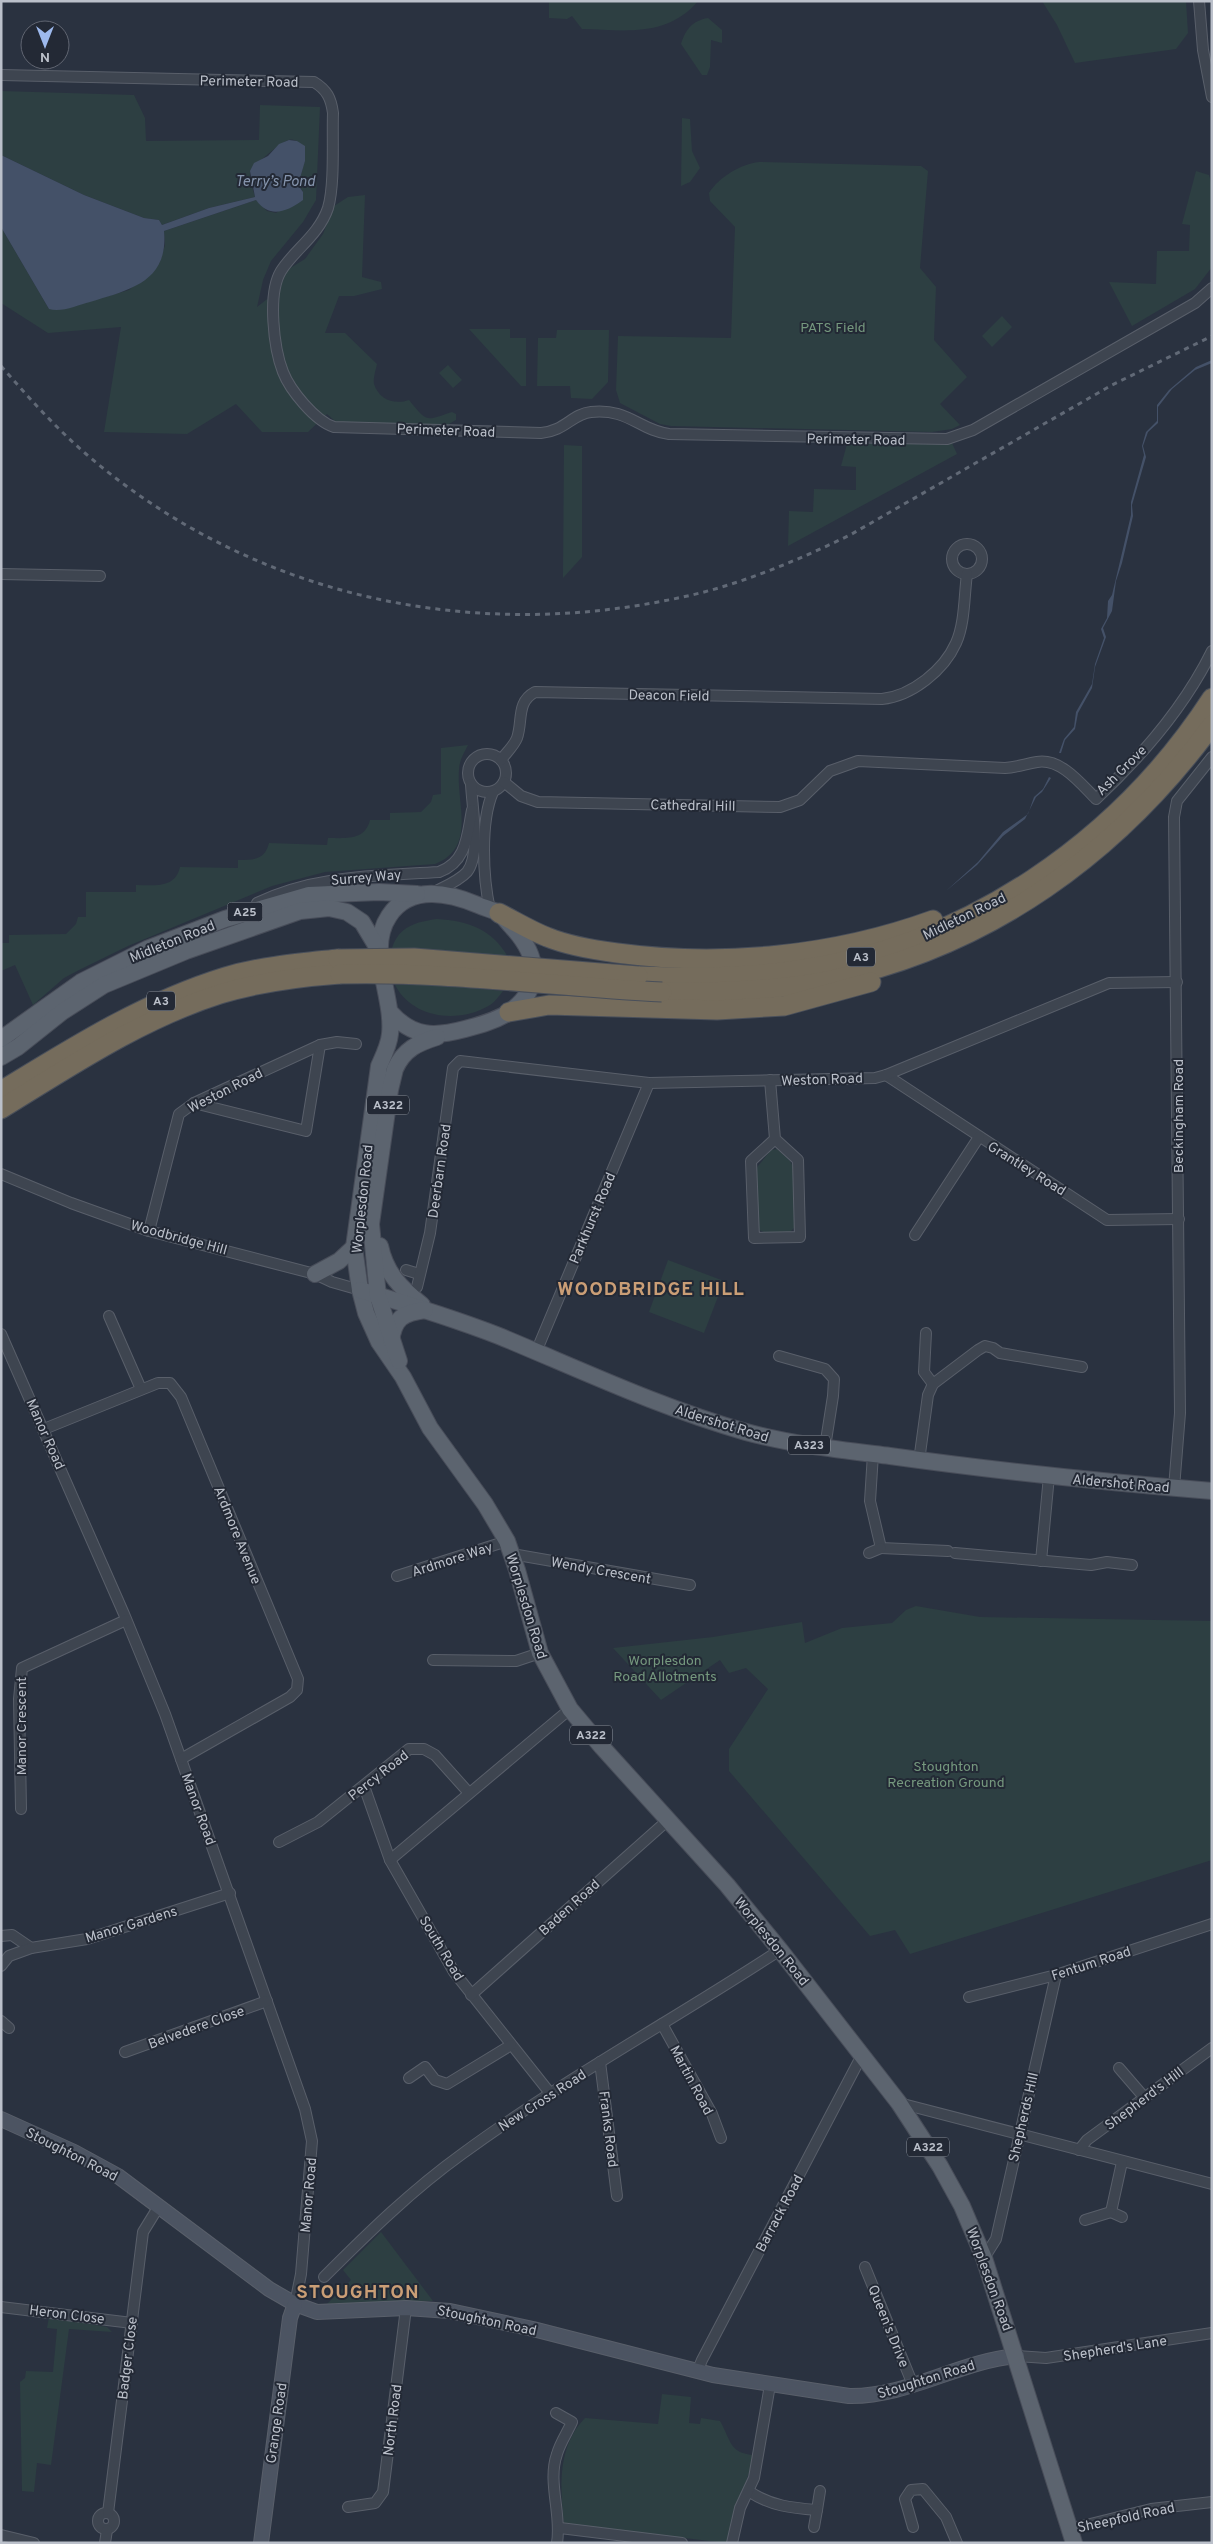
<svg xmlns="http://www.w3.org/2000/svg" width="1213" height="2544" viewBox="0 0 1213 2544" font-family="Overpass,sans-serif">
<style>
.green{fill:#2d3f42}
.water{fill:#445168}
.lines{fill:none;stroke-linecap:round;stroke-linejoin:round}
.street-casing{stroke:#595f6a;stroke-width:12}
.secondary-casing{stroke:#595f6a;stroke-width:16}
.primary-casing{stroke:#484d59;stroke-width:18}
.highway-casing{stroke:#494f5a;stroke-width:21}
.street{stroke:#3e4550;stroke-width:10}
.secondary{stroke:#4c5462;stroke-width:14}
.primary{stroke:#5c646f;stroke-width:16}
.highway{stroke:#756c5c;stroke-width:19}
.rail{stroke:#616976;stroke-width:3;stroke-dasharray:5 5;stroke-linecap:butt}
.highway-bridge-casing{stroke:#494f5a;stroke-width:21;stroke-linecap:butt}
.highway-bridge{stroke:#756c5c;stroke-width:19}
.labels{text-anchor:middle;stroke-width:4;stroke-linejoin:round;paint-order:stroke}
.shield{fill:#232935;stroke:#8d939d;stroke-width:1}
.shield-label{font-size:12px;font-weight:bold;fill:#bbc0ca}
.street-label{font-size:14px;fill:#bbc0ca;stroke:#232935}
.park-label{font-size:14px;fill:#75987e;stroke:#232935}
.water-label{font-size:15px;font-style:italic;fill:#8695ad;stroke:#232935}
.district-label{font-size:19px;font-weight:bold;letter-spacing:1px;fill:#ca9e76;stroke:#232935}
</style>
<rect width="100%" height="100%" fill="#2a3240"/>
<g class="green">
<path d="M549,1h149c-31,37 -74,29 -116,28l-10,-13 -5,3 -18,-1z"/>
<path d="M1042,1h144l2,32 -12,16 -101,14 -18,-38z"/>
<path d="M708,18l14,12v13l-11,-3 -1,27 -3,8h-5l-21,-31c5,-15 11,-23 27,-26z"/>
<path d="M1,91l133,4 11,23 1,23 113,-1 1,-35 60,2 -4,93 -13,22 -32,39 -8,19 -6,27 23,-18 7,-19 18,-11 18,-25 11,-28 14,-9 17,-2 -3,82 19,5 1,7 -28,7h-15l-14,37h20l32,31c-1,5 -4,14 -3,20 5,16 21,21 35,16 19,23 16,21 43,12l4,2v6l-9,5 -111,-3 -9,-8 -19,18h-46l-26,-28 -49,30 -83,-2 17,-105 -73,6 -47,-30v-76l48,82h14l66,-19 30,-26 6,-19 -1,-14 92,-31 11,11 9,2 27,-21 -5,-7 7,-25 -8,-19c-3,-1 -6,-2 -8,-1 -7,1 -38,27 -39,33 -1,8 3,16 5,24l-46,11 -47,17 -3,-5 -15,-2 -60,-23 -83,-40z"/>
<path d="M682,118l8,1 2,32 8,17 -10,14 -9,4z"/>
<path d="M759,162l162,4 7,5 -8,97 16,19 -2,53 33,37 -27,27 20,21 -8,4 -20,3 -261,-6 -11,-2 -40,-21 -4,-13 2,-54 113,2 4,-111 -25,-26 -1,-8c10,-16 32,-29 50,-31z"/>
<path d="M1196,171l13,4 3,11v81l-17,22 -63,37 -23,-44 47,2 1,-33h32l1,-26 -8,-1z"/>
<path d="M1002,316l10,11 -20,20 -10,-11z"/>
<path d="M469,329h41v9h16v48h-5z"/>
<path d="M557,330h52l-1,52 -16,17 -21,-1 -1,-12h-33l1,-48h18z"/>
<path d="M448,365l14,15 -9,8 -14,-15z"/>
<path d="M952,443l5,11 -169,92 1,-35 24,1 1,-23 42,1v-23l-15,-1 6,-22z"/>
<path d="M564,445l18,1v111l-19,21z"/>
<path d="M468,745c-4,8 -9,16 -9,25 -3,33 18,78 -24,94l-110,8 -53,14 -144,60 -49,24 -15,8 -31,27 -18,-40 -14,6v-28h8v-8l57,-1 10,-10 2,-7h8v-25h50v-7c18,0 39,4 44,-18l58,1v-8c15,0 27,0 31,-17l58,2 1,-7c17,0 37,3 42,-18h20v-7l31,-1 10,-10 2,-7 8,-1v-46z"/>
<path d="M437,919c31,2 55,10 71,38l-116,-9c7,-22 24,-26 45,-29z"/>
<path d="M430,984l73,7c-4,5 -8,11 -13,14 -31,19 -77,14 -95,-20z"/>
<path d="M777,1149l13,12 4,7 1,59 -6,6h-23l-7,-3 -5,-59 17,-21z"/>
<path d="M668,1260l56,21 -20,52 -55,-21z"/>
<path d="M916,1606l64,11 232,4v239l-302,94 -15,-24 -25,6 -141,-165v-22l39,-60 -22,-21 -17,5 -9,-13 -59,40 -48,-52 100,-11 89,-15 3,21 37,-15 50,-5 14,-13z"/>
<path d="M381,2232l52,69 -106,3 24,-24 -8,-10z"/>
<path d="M49,2317l58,10 5,5 -43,-3 -18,136 -14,-2 -3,29 -12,-1 -2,-109 5,-4 1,-7 27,1 4,-43 -10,-1z"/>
<path d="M662,2394l29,3 -2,26 11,1 1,-6 19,3c11,19 9,33 35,34 -9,30 -22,57 -28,88l-163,-19c-4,-37 -7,-77 21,-106l73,6z"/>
</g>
<g class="water">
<path d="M289,140l8,1 8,5v15l-7,24 5,7v8c-17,12 -33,19 -47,0l-92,31c5,51 -35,59 -74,71 -12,3 -29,11 -41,7l-48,-82v-72l83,40 60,23 15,2 3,5 47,-17 46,-11 -5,-26 4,-8 14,-7 11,-12z"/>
<path d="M1212,360v3l-17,7 -23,19 -14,18v16l-10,9 -5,14 3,11 -14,48 1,11 -11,47 -6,18 -4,30 -9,17 3,9 -11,30 -3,21 -14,25 -3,16 -10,11 -4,13h-2l5,-14 10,-12 2,-15 16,-28 3,-20 9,-26 -3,-9 6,-11 1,-17 4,-6 19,-80v-13l13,-47 -2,-9 4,-14 11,-11v-16l12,-15 27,-23z"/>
<path d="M1049,777l2,1 -9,14 -6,5 -11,22 -22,17 -26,29 -31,26 32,-29 25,-30 25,-18 6,-17 9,-8z"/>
</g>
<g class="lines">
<g class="street-casing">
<g id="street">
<path d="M1199,1l4,49 9,47"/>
<path d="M1,75l313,7c13,8 17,16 19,31 -1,26 2,71 -5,95 -9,27 -34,42 -47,63 -14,23 -7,78 2,101 7,18 32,49 51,55l207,6c24,-2 31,-19 50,-21 37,-4 48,18 78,22l278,5 26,-9 222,-127 17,-15"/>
<circle cx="967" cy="559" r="15"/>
<path d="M1,574l99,2"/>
<circle cx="487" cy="773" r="19"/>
<path d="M501,760c4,-6 13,-14 16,-22 6,-17 -1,-36 18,-46l347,7c30,-3 62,-29 74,-56 9,-20 8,-47 11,-69"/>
<path d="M504,782l17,14 17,6 242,5 20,-7 30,-29 28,-10 147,7c13,-1 20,-4 32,-6 24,-4 44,22 59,37 45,-42 89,-93 116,-148"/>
<path d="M434,892c10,-5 25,-11 33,-20 14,-18 5,-65 4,-88"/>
<path d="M257,903c57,-28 120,-27 182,-31 28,-10 28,-37 33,-62"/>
<path d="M490,910c-7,-32 -10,-88 3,-118"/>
<path d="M886,1075l221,145 72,-1"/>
<path d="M770,1080l5,59 23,21 2,77 -46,1 -3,-77 24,-22"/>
<path d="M194,1103l112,28 14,-86"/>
<path d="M1,1174l70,29 78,28 166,43 17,8 28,8"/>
<path d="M149,1231l30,-117 15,-11 126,-58 17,-3 19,2"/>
<path d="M915,1235l64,-98"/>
<path d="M406,1270l13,4"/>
<path d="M417,1287l13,-54 23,-165 7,-7 189,22 226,-5 11,-3 223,-92 68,-1"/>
<path d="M109,1316l32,73"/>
<path d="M926,1333l-2,39 9,12"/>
<path d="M1,1334l123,280 41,100 140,395 7,32 -11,133 -6,30"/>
<path d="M536,1352l113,-269"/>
<path d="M779,1356l46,13 9,10 -1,17 -8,51"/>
<path d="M44,1429l114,-46h12l11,14 117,282 -1,11 -7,7 -109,62"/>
<path d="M873,1454l-3,47 11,47 67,3"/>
<path d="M919,1461l9,-66 5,-11 45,-34 7,-4 8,2 7,5 82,14"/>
<path d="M1174,1488l6,-75 -6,-596 3,-16 35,-44"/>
<path d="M869,1553l12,-5"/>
<path d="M955,1553l136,12 16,-3 25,3"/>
<path d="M512,1554l178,31"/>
<path d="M1041,1561l8,-85"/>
<path d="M397,1576l110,-35"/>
<path d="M433,1660l83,1 24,-8"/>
<path d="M364,1786l26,74 64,112 96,121"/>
<path d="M21,1809l-2,-110 3,-31 104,-48"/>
<path d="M279,1842l39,-20 91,-73h15l11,6 34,38"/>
<path d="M390,1860l180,-151"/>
<path d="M1,1936l11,-1 19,13"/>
<path d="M1,1966l8,-10 22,-8 56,-9 143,-46"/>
<path d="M471,1995l197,-175"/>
<path d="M969,1997l87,-22 156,-51"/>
<path d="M1,2021l8,7"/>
<path d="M662,2024l50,90 9,24"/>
<path d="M125,2052l142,-51"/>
<path d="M600,2062l17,134"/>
<path d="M1119,2068l25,29"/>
<path d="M409,2078l16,-11 10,13 12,4 64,-39"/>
<path d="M899,2103l313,81"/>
<path d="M1079,2150l8,-10 125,-92"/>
<path d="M1122,2162l-11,50 11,5"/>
<path d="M1085,2220l26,-8"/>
<path d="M984,2258l12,-19 60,-264"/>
<path d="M865,2267l48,118"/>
<path d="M324,2277c44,-44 88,-87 138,-123 102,-75 213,-135 318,-204"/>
<path d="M1,2307l131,16"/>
<path d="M1017,2356l29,2 166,-25"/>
<path d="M697,2372l5,-12 160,-305"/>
<path d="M556,2413l16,9c-5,11 -12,21 -15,32 -10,28 5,60 0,89"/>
<path d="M750,2492c21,14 42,16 67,18l3,-19"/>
<path d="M348,2507l27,-4 8,-11 23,-184"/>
<circle cx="106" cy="2521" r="8"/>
<path d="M108,2513l35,-281 16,-26"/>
<path d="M814,2527l3,-17"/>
<path d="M913,2527l-8,-28 6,-9 12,-1 23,28 11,26"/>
<path d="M560,2528l122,15"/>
<path d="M1070,2529l81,-20 61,-7"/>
<path d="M1,2535l33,8"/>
<path d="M105,2543l2,-13"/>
<path d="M732,2543l8,-35 14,-30 16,-93"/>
</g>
</g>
<g class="secondary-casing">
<g id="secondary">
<path d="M1,2119l73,33 44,24 151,113 26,15 22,8 89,-4 44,3 83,18 180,46 136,21c59,1 110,-35 168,-40"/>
<path d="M261,2543l29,-225 5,-14"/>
</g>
</g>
<g class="primary-casing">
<g id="primary">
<path d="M390,1012c23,26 45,25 75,17 15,-4 30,-8 43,-16 36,-25 31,-57 4,-86 -4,-4 -8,-10 -13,-14 -6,-3 -14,-5 -21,-8 -29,-12 -68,-21 -89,11 -23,34 5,80 1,118 -1,11 -6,21 -11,32l-25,181 6,43 6,23 13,29 24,35 27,51 55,76 22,37 10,29 23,83 30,56 32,38 125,138 53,65 119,153 41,63 22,40 22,52 90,285"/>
<path d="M1,1039l80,-57 66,-33 78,-30 84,-24 70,-3 38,2"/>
<path d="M1,1057l17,-10 44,-35 42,-27 82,-34 114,-40 29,-3 18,4 15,10 18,30"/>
<path d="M380,1246c6,28 21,42 42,59"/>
<path d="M315,1274l24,-13 15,-14"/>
<path d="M360,1290c47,14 93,28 139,46 82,34 162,72 247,96 48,13 96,18 144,24 107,15 214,26 322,35"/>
<path d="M391,1341c3,-23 12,-28 34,-31"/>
<path d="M399,1361l-21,-65 -7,-72 19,-134 5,-21c9,-20 23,-26 42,-32"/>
</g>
</g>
<g class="highway-casing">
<g id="highway">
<path d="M499,913c16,8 32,18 48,24 22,9 47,13 70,16 105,14 217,3 316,-33"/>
<path d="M638,976c53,2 107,2 159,-6 170,-24 322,-129 415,-272"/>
<path d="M662,992c57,1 114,-1 169,-12 158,-33 287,-127 381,-255"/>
<path d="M509,1012l40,-7 168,5 67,-4 87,-24"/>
<path d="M1,1091c72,-44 143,-89 224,-114 37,-11 75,-14 113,-18"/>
<path d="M1,1109c70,-43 140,-90 219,-115 39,-12 79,-17 120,-20"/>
</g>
</g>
<use href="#street" class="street"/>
<use href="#secondary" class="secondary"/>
<use href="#primary" class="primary"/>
<use href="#highway" class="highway"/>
<path class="rail" d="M1,366c27,31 54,61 85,88 165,142 382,189 592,144 60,-12 118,-37 172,-63l262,-150 100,-49"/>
<g class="highway-bridge-casing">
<g id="highway-bridge">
<path d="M338,959l76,-1 224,18"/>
<path d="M340,974c107,-3 215,13 322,18"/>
</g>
</g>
<use href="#highway-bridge" class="highway-bridge"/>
</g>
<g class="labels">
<g class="shield">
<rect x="227.5" y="902.5" width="35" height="19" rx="4"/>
<rect x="847" y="947.5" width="28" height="19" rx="4"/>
<rect x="147" y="991.5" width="28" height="19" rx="4"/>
<rect x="367" y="1095.5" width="42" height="19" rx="4"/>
<rect x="788" y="1435.5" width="42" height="19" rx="4"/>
<rect x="570" y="1725.5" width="42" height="19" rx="4"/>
<rect x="907" y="2137.5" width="42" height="19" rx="4"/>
</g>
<g class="shield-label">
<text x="245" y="916">A25</text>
<text x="861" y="961">A3</text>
<text x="161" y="1005">A3</text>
<text x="388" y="1109">A322</text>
<text x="809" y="1449">A323</text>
<text x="591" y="1739">A322</text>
<text x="928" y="2151">A322</text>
</g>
<g class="street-label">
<text transform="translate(249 81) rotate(1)" y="5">Perimeter Road</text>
<text transform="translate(446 430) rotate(2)" y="5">Perimeter Road</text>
<text transform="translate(856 439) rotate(1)" y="5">Perimeter Road</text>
<text transform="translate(669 695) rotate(1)" y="5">Deacon Field</text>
<text transform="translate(1121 770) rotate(-45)" y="5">Ash Grove</text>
<text transform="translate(693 805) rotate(1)" y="5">Cathedral Hill</text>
<text transform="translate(366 877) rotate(-5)" y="5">Surrey Way</text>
<text transform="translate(964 916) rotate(-26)" y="5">Midleton Road</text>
<text transform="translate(172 941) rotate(-22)" y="5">Midleton Road</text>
<text transform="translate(822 1079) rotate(-2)" y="5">Weston Road</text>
<text transform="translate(225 1090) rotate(-27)" y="5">Weston Road</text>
<text transform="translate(1178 1116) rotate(-90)" y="5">Beckingham Road</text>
<text transform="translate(1027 1168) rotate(32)" y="5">Grantley Road</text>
<text transform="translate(439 1171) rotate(-82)" y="5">Deerbarn Road</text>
<text transform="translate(362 1199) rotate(-84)" y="5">Worplesdon Road</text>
<text transform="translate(592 1218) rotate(-67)" y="5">Parkhurst Road</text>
<text transform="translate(179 1237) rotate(15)" y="5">Woodbridge Hill</text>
<text transform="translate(722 1423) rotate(17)" y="5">Aldershot Road</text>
<text transform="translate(46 1434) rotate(66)" y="5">Manor Road</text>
<text transform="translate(1121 1483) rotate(5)" y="5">Aldershot Road</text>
<text transform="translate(238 1535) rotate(68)" y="5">Ardmore Avenue</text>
<text transform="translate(452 1559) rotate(-18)" y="5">Ardmore Way</text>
<text transform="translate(601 1570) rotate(10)" y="5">Wendy Crescent</text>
<text transform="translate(527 1606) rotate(73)" y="5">Worplesdon Road</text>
<text transform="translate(21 1726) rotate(-90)" y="5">Manor Crescent</text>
<text transform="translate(378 1775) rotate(-38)" y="5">Percy Road</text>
<text transform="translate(199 1809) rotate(70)" y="5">Manor Road</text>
<text transform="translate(569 1907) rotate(-42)" y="5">Baden Road</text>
<text transform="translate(131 1924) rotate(-17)" y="5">Manor Gardens</text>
<text transform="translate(772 1941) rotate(51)" y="5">Worplesdon Road</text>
<text transform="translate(442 1948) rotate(59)" y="5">South Road</text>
<text transform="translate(1091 1963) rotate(-18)" y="5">Fentum Road</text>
<text transform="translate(196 2027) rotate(-20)" y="5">Belvedere Close</text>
<text transform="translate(692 2080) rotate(62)" y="5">Martin Road</text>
<text transform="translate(1144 2098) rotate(-37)" y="5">Shepherd's Hill</text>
<text transform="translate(542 2100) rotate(-33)" y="5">New Cross Road</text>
<text transform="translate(1023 2117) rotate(-77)" y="5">Shepherds Hill</text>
<text transform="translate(609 2129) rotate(83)" y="5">Franks Road</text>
<text transform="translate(72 2154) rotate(27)" y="5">Stoughton Road</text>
<text transform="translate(308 2195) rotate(-85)" y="5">Manor Road</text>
<text transform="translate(779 2213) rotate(-62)" y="5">Barrack Road</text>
<text transform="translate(990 2279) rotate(70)" y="5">Worplesdon Road</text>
<text transform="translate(67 2314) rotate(7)" y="5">Heron Close</text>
<text transform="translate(487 2320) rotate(12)" y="5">Stoughton Road</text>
<text transform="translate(889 2326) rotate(68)" y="5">Queen's Drive</text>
<text transform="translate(1115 2348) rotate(-9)" y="5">Shepherd's Lane</text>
<text transform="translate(127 2358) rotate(-83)" y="5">Badger Close</text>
<text transform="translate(926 2379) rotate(-17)" y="5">Stoughton Road</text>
<text transform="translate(392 2420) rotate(-83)" y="5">North Road</text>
<text transform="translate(276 2423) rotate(-82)" y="5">Grange Road</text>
<text transform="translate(1126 2517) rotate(-12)" y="5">Sheepfold Road</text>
</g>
<g class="park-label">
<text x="833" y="332">PATS Field</text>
<text x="665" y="1665">Worplesdon<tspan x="665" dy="16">Road Allotments</tspan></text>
<text x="946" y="1771">Stoughton<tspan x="946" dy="16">Recreation Ground</tspan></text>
</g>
<g class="water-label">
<text x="275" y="186">Terry’s Pond</text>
</g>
<g class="district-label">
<text x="651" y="1295">WOODBRIDGE HILL</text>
<text x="358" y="2298">STOUGHTON</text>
</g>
</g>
<rect width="1213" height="2544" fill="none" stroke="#bbc0ca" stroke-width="5"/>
<g transform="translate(45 45) rotate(180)"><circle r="24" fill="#232935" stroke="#606571"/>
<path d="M0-4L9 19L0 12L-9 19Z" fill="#9db9ed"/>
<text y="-8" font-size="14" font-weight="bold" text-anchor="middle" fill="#bbc0ca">N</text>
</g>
</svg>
